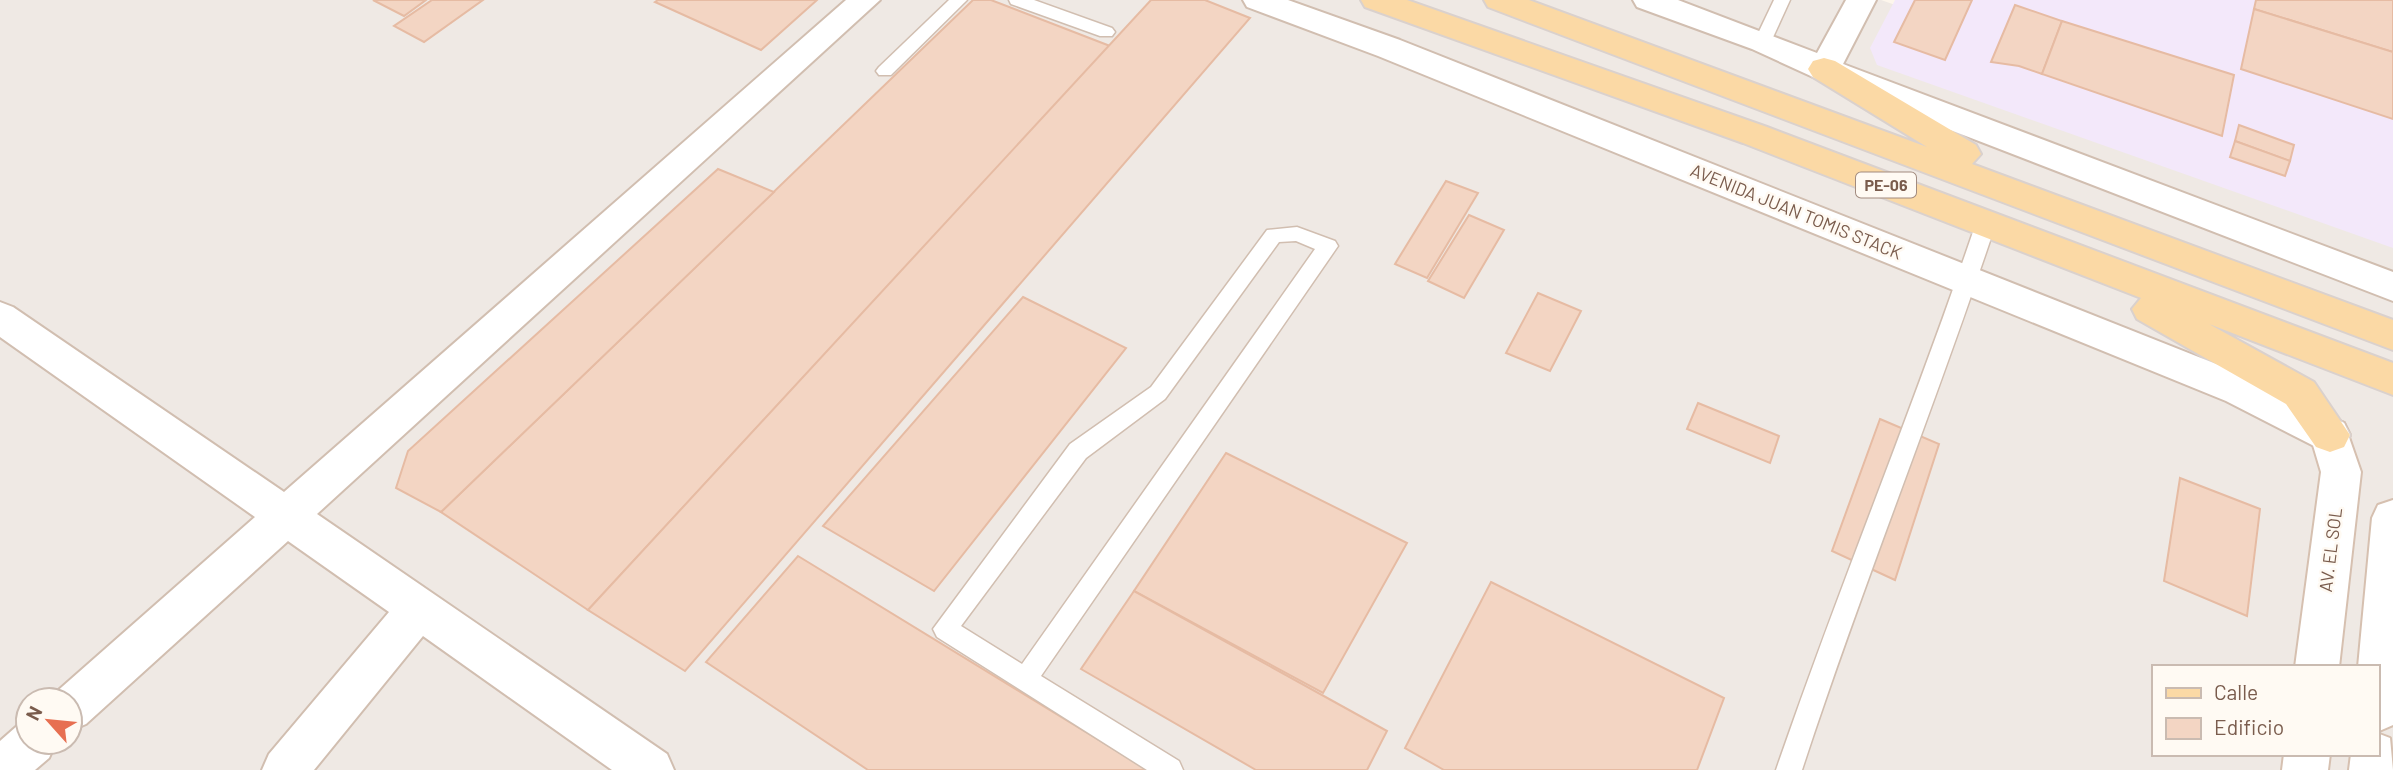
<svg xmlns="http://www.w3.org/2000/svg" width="2393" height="770" viewBox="0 0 2393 770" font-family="Barlow,sans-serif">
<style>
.industrial{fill:#efe9e4;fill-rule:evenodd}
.education{fill:#f3e8fa}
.building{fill:#f3d5c3;stroke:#e6bba3;stroke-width:2}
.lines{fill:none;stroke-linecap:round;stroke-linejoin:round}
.lane-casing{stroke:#d1beb0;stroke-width:3}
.street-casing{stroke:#d1beb0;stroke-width:4}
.secondary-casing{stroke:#d6c0b0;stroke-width:4}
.primary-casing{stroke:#dad1cd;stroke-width:4}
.lane{fill:#fff;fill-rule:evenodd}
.street{fill:#fff;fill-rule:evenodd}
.secondary{fill:#fff;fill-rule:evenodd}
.primary{fill:#fbd9a5;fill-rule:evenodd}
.labels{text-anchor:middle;stroke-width:5;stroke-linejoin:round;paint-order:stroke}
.shield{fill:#fffaf3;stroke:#a28b7f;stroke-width:2}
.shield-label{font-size:16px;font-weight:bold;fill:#7a5c4d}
.street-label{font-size:18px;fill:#7a5c4d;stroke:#fffaf3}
</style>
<rect width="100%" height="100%" fill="#fdf6ec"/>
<path class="industrial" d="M0,0h1881l512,179v591h-2393zM2153,667h224v87h-224zM28,700h42v42h-42z"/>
<path class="education" d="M1895,0h498v248l-516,-183 -7,-17z"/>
<g class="building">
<path d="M373,0h53l-22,16z"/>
<path d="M432,0h51l-59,42 -30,-16z"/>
<path d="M658,0h159l-56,50 -106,-48z"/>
<path d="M973,0h18l119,46 -522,564 -147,-98z"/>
<path d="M1151,0h54l45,18 -565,653 -97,-61z"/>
<path d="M1915,0h57l-27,60 -51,-18z"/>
<path d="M2256,0h137v52l-139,-43z"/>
<path d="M2015,5l47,16 -20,53 -23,-8 -28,-4z"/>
<path d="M2254,9l139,43v67l-152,-50z"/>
<path d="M2062,21l172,54 -12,61 -180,-62z"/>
<path d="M2239,125l55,20 -4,16 -55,-20z"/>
<path d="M2235,141l55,20 -5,15 -55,-19z"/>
<path d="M718,169l56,23 -333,320 -45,-24 12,-37z"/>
<path d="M1446,181l32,12 -51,85 -32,-14z"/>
<path d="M1469,215l35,15 -40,68 -36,-17z"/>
<path d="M1538,293l43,18 -31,60 -44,-18z"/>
<path d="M1023,297l103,51 -192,243 -111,-65z"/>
<path d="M1698,403l81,33 -9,27 -83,-34z"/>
<path d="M1880,419l59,25 -44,136 -63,-29z"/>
<path d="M1226,453l181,90 -84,150 -189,-102z"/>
<path d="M2180,478l80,31 -13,107 -83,-35z"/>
<path d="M798,556l350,214h-280l-162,-108z"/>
<path d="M1491,582l233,116 -27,72h-253l-39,-22z"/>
<path d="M1134,591l253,140 -20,39h-111l-175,-101z"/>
</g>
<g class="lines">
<g class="lane-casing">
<g id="lane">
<path d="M949,0h18l-76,75h-12l-3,-4 3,-4z"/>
<path d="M1009,0h25l78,28 3,4 -3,4h-12l-89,-32z"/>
<path d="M1774,0h16l-21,46h-12l-3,-4z"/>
<path d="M1986,216l10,7c-61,184 -134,363 -194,547h-26c63,-184 138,-363 200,-547z"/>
<path d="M1297,227l38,14 3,5 -297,430 138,85 4,9h-36l-210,-133 -4,-8 137,-185 81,-57 116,-157zM1296,241l19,8 -293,415 -61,-38 125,-168 79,-59 114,-157z"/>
</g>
</g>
<g class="street-casing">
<g id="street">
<path d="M846,0h34l-563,514 350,240 7,16h-62l-189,-134 -109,134h-52l7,-16 120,-142 -101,-71 -202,183 -16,7v-31h-19l3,-6 201,-177 -255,-180v-35l13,5 271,185z"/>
<path d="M1243,0h45l112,40 854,339 90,44 6,12 -6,12 -14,5 -14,-5 -90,-46 -848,-345 -131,-49z"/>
<path d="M1633,0h45l139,53 29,-53h30l-33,64 550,208v29l-580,-224 -61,-28 -115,-42z"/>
<path d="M28,722v20h28l-7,16 -14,12h-35v-29l17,-15z"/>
</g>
</g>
<g class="secondary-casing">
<g id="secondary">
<path d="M2330,418l14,5 17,49 -22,195h-44l26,-195 -11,-37 6,-12z"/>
<path d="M2393,500v225l-16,7v-65h-19l14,-149 6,-13z"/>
<path d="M2377,733l13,5 3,32h-44l2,-16h26z"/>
<path d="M2284,754h46l-2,16h-46z"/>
</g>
</g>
<g class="primary-casing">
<g id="primary">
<path d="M1361,0h46l360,127 626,236v32l-184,-71 105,58 36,53 -6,12 -14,5 -14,-5 -30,-43 -149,-85 -5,-10 9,-11 -398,-155 -378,-136z"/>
<path d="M1484,0h45l398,147 -114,-70 -5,-8 5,-8 11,-3 11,3 141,84 5,9 -9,10 421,156v30l-905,-343z"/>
</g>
</g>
<use href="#lane" class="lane"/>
<use href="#street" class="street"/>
<use href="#secondary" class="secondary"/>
<use href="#primary" class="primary"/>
</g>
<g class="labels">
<rect class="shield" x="1856" y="172.5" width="60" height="25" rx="5"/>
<g class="shield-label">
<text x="1886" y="191">PE-06</text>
</g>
<g class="street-label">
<text transform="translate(1796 212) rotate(22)" y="6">AVENIDA JUAN TOMIS STACK</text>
<text transform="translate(2331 550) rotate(-83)" y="6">AV. EL SOL</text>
</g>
</g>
<rect x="2152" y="665" width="228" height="91" fill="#fffaf3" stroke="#cabbb1" stroke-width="2"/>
<rect x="2166" y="688" width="35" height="10" fill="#fbd9a5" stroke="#cabbb1" stroke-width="2"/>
<text x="2214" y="700" font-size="21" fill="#7a5c4d">Calle</text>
<rect x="2166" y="718" width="35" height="21" fill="#f3d5c3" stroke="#cabbb1" stroke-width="2"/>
<text x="2214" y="735" font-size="21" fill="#7a5c4d">Edificio</text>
<g transform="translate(49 721) rotate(297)"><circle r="33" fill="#fffaf3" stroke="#cabbb1" stroke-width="2"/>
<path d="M0-5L12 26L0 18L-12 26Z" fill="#e76f51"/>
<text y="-10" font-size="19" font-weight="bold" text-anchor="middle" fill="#7a5c4d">N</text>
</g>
</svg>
